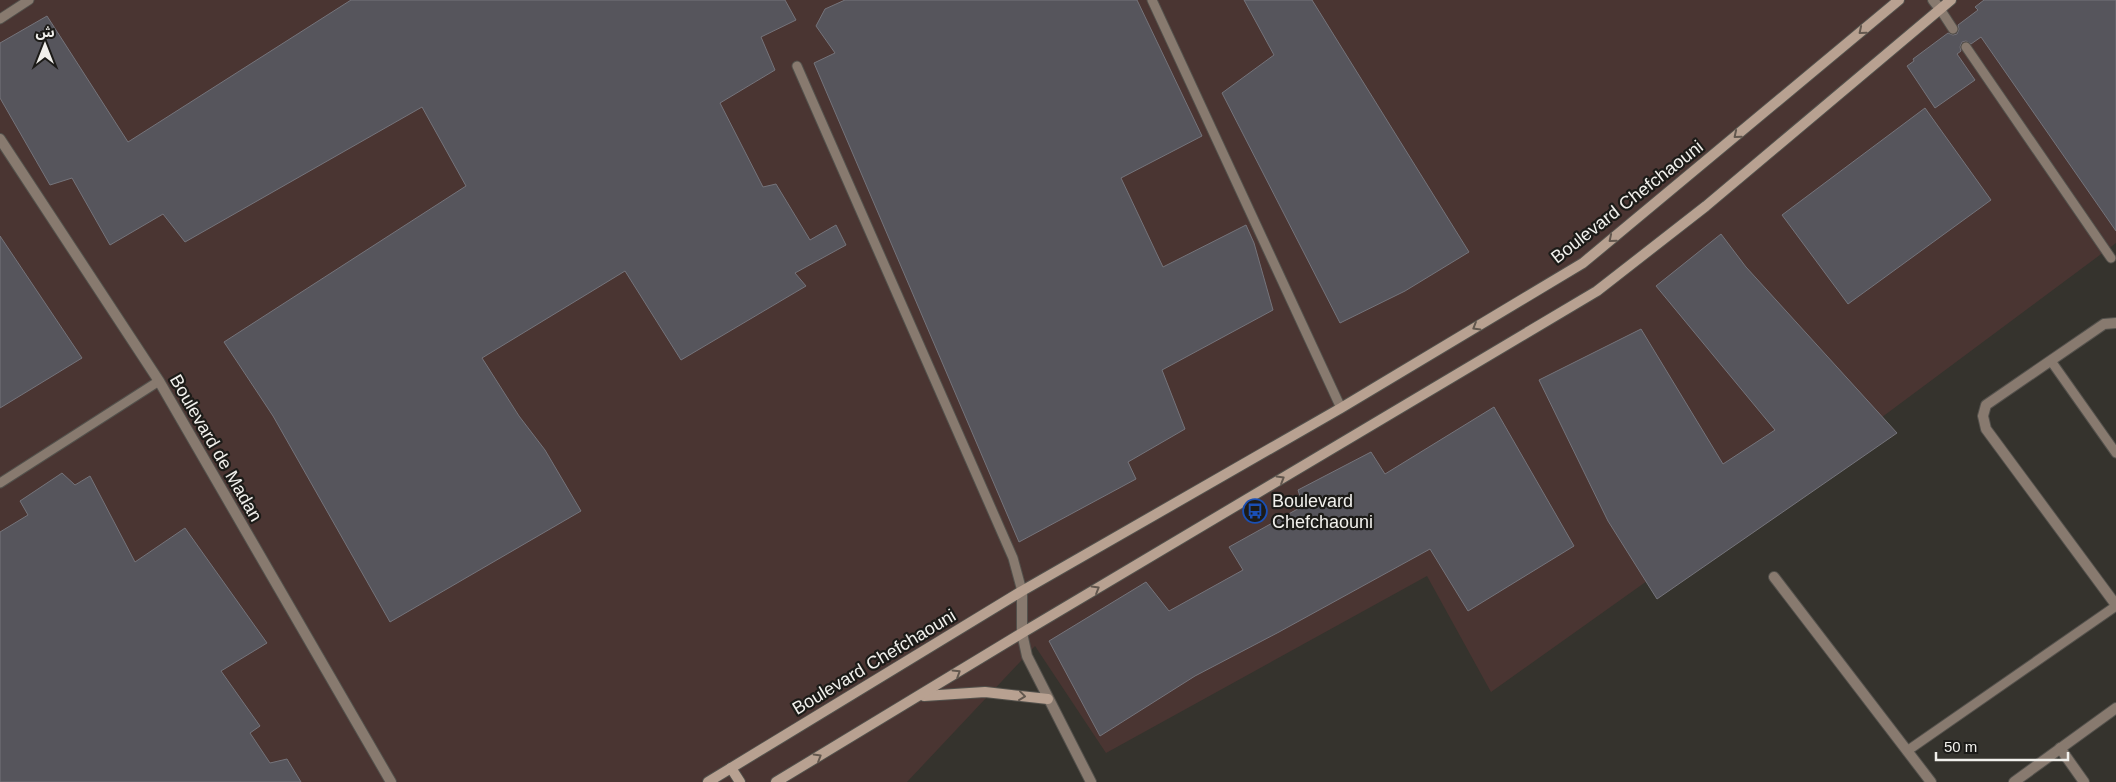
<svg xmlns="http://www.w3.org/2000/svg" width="2116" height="782" viewBox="0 0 2116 782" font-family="Arial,'Noto Sans Arabic',sans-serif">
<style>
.industrial{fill:#4a3532}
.building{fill:#56555c;stroke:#75747b}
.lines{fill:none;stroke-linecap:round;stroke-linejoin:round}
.lane-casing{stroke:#53514c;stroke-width:11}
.street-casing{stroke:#53514c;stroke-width:12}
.secondary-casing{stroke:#53514c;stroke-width:12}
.lane{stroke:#887a6f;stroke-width:9}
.street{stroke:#887a6f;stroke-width:10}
.secondary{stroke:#b8a191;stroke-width:10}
.oneway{stroke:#62574e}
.labels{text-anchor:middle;stroke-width:4.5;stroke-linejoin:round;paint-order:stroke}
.street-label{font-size:18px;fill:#f1f0ec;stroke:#1c1b18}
.poi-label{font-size:18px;fill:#f1f0ec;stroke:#1c1b18;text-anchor:start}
</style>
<rect width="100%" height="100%" fill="#35332d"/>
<path class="industrial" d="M0,0h2116v243l-395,294 -67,39 -163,116 -64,-116 -321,177 -71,-107 -128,136h-907z"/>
<g class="building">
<path d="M351,0h434l11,20 -35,17 14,33 -55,33 43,84 13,-3 34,56 26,-15 10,20 -51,28 11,13 -125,74 -56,-89 -143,87 37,58 26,34 36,61 -191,111 -117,-206 -49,-74 242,-156 -44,-79 -237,135 -22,-28 -53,31 -38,-67 -22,7 -50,-87v-55l47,-27 81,126z"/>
<path d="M845,0h292l65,136 -81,42 42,89 83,-42 8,18 19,67 -111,60 23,59 -57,33 8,17 -117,63 -205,-479 21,-10 -19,-27 9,-17z"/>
<path d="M1244,0h68l157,252 -64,39 -65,32 -118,-230 52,-38z"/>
<path d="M1984,0h132v231l-135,-194 -10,7 -5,-3 -4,1 -2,5 1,4 -4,3 18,26 -40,28 -28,-42 7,-5 -1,-2 35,-26 5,2 4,-1 2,-5 -1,-4 20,-15 -3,-3z"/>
<path d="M1925,108l66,92 -143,104 -66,-89z"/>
<path d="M1721,234l25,33 151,166 -240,166 -49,-78 -69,-141 102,-51 82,135 52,-34 -119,-144z"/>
<path d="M0,236l82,122 -82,50z"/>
<path d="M1494,407l80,139 -106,65 -38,-62 -151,83 -84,44 -95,60 -51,-95 97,-59 23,29 74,-41 -14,-23 74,-41 -5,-16 73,-38 14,22z"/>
<path d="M62,473l13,12 15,-9 45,86 50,-34 82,115 -46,28 39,55 -10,7 20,30 17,-4 14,23h-301v-250l28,-17 -8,-14z"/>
</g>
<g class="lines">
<g class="lane-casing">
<g id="lane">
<path d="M1152,0l189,408"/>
<path d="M1940,9l13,20"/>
<path d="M0,19l29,-19"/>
<path d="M1966,47l145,211"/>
<path d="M797,66l216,492 9,33"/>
<path d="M2051,361l65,92"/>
<path d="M0,483l159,-102"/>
<path d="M1907,751l209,-145"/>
</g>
</g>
<g class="street-casing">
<g id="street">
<path d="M1933,0l7,9"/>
<path d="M0,139l159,242 232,401"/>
<path d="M2116,323l-12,1 -118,81 -3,11 3,13 130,176"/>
<path d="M1774,577l157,205"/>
<path d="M1022,591v42l5,23 64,126"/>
<path d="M2060,748l24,34"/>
<path d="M2014,782l102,-74"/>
</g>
</g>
<g class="secondary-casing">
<g id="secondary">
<path d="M924,696l61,-4 63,7"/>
<path d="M731,768l9,14"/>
<path d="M708,782l314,-191 319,-183 242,-145 316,-263"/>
<path d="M776,782l246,-149 575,-342 109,-85 245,-206"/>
</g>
</g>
<use href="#lane" class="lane"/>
<use href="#street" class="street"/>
<use href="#secondary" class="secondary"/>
</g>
<defs><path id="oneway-chevron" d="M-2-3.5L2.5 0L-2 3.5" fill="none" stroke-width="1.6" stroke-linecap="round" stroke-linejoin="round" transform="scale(1.25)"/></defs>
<g class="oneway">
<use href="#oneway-chevron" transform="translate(1862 31) rotate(140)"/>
<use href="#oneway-chevron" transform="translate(1737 135) rotate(140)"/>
<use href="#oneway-chevron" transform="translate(1612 239) rotate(140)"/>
<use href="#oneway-chevron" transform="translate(1476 327) rotate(149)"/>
<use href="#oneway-chevron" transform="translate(1281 479) rotate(-31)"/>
<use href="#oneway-chevron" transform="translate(1096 589) rotate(-31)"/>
<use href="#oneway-chevron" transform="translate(957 673) rotate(-32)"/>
<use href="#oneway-chevron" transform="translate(1022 696) rotate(7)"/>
<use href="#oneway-chevron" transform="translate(818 757) rotate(-31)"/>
</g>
<defs>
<g id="bus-ring" transform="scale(1.25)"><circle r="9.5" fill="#1c1b18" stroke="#1a4fb4" stroke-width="1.5"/><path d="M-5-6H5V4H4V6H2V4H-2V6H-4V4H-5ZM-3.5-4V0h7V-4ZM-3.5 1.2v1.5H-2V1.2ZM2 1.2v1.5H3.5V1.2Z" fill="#1a4fb4"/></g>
</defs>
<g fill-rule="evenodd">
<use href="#bus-ring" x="1255" y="511"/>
</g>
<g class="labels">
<g class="street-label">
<text transform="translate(1627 202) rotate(-38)" y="6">Boulevard Chefchaouni</text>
<text transform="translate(216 448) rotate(60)" y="6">Boulevard de Madan</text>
<text transform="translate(874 662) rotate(-31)" y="6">Boulevard Chefchaouni</text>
</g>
<g class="poi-label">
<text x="1272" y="507">Boulevard<tspan x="1272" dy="21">Chefchaouni</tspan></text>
</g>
</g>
<g transform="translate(45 45)" stroke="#1c1b18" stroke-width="4" paint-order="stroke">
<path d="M0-4L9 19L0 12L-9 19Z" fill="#f1f0ec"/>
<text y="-8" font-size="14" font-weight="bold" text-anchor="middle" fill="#f1f0ec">ش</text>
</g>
<path d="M1936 752v8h132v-8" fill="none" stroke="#f1f0ec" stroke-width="2.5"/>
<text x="1944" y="752" font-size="15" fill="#f1f0ec" stroke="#1c1b18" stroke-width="4" paint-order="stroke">50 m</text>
</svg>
